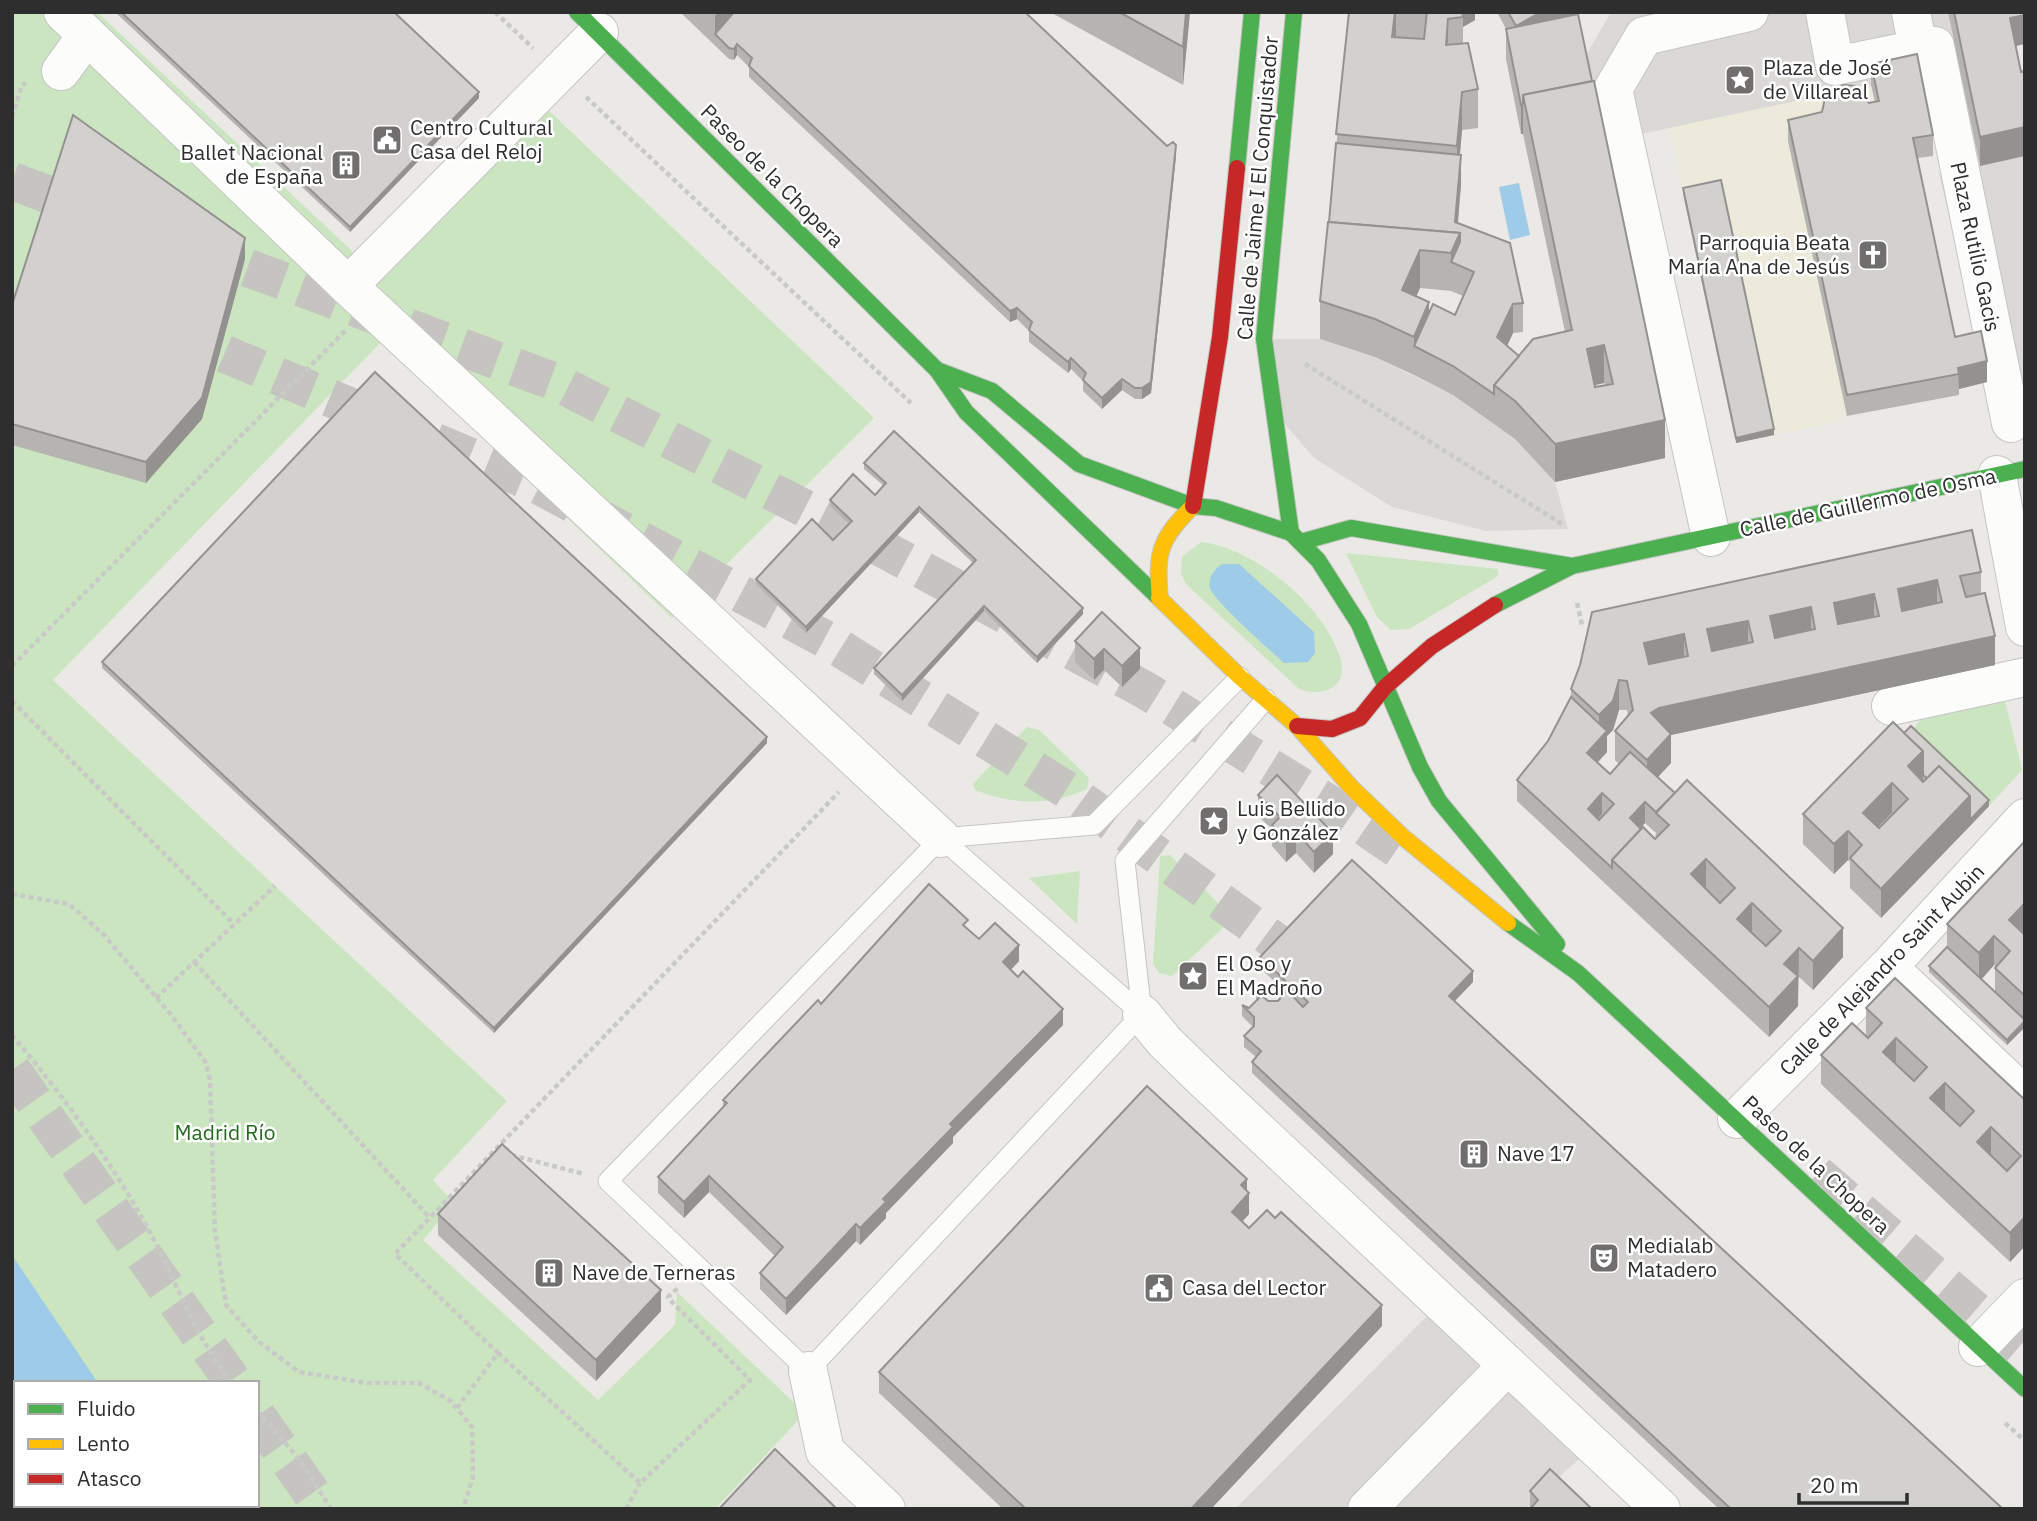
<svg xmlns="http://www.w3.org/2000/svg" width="2037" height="1521" viewBox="0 0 2037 1521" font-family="'IBM Plex Sans',sans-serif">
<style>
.education{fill:#ede9db}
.green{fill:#cae5c0;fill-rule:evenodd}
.plaza{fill:#dbd9d5}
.water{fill:#9dcbe8}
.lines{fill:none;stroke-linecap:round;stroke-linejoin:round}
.highway-tunnel{stroke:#c5c4c0;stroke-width:38;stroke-dasharray:38 19;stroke-linecap:butt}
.lane-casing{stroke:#c6c5c4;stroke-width:21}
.street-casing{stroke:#c6c5c4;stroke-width:40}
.fast-casing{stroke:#c6c5c4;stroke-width:18}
.slow-casing{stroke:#c6c5c4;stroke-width:18}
.jam-casing{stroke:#c6c5c4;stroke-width:18}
.path{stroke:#c9c9c8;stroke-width:4.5;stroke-dasharray:5 3.5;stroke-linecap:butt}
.lane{stroke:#fcfcfb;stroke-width:19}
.street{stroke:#fcfcfb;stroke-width:38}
.fast{stroke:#4caf50;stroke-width:16}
.slow{stroke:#ffc107;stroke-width:16}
.jam{stroke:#c62828;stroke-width:16}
.wall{fill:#b5b4b1;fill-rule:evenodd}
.shaded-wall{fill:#949290}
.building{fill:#d3d1ce;stroke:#949290;stroke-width:2;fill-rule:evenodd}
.labels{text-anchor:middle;stroke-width:5;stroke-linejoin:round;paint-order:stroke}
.poi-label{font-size:21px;fill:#2e2e2e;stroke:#fff;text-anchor:start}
.street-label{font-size:21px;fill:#2e2e2e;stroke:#fff}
.park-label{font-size:21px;fill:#256a1f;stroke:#fff}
</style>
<rect width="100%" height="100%" fill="#ebe9e5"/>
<path class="education" d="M1871,85l8,37 -91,19 59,275 -11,2 1,4 -101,21 -66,-315z"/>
<g class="green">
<path d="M12,12h85l270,253 163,-172 344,325 -202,200 -290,-277 -329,339 454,421 -74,79 21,23 -31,37 175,160 77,-75 2,-33 128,121 -90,96h-703zM16,1383h241v122h-241z"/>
<path d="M1201,542c54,6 122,63 139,115 10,30 -18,41 -41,32l-113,-105 -5,-11 1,-16z"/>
<path d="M1346,553l152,16v7l-89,53 -18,1 -14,-13z"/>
<path d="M2005,701l17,69 -33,36 -78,-74 12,-16z"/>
<path d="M1027,727l12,3 50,48 -2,11c-37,17 -74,16 -112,1l-2,-6z"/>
<path d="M1170,855l61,61v4l-59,56 -13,-3 -6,-9 7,-108z"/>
<path d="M1080,871l-3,53 -48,-46z"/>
</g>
<g class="plaza">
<path d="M1611,12h337l11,54 -360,77 -17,-81z"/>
<path d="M2025,156v256l-44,-60 -42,-178z"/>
<path d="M1264,339h56l55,18 78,38 62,44 40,43 13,47 -82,2 -94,-24 -78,-49 -42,-49z"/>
<path d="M1441,1302l153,144 -44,39 -19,24h-296z"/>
</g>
<g class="water">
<path d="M1519,183l11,52 -20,5 -11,-53z"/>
<path d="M1222,564h17l75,68 1,21 -7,9 -24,1c-13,-12 -71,-63 -74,-75 -2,-10 4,-19 12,-24z"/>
<path d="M12,1255l86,128h-82v122h165l2,4h-171z"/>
</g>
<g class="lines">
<g class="highway-tunnel">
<path d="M12,181l83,31"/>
<path d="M194,248l364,135 303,154 284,153 204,126 58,40"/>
<path d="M171,334l30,10 337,141 287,154 245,153 249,181"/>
<path d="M12,1070l222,313"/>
<path d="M1817,1174l208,179"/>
<path d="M257,1416l66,93"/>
</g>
<g class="lane-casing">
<g id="lane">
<path d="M1240,677l-146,148 -153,13 201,176 -17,-153 141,-162"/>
<path d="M941,838l-333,343 200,190 334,-357"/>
</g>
</g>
<g class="street-casing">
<g id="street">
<path d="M63,12l285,274 251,-254"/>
<path d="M1825,12l10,54 83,-17 -7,-37"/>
<path d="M1918,49l17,-3 76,377"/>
<path d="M61,71l26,-36"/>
<path d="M348,286l593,552"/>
<path d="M1997,475l28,152"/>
<path d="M1711,537l-98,-448 31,-53 105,-24"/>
<path d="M1891,706l134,-29"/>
<path d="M1888,967l137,129"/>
<path d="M1142,1014l23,28 37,36 459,431"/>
<path d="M1737,1119l151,-152 137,-149"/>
<path d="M1978,1347l47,-49"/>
<path d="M808,1371l17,80 61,58"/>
<path d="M1367,1509l141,-144"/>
</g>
</g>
<g class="fast-casing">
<g id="fast">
<path d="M577,12l360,358 29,42 193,186"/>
<path d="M1237,168l15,-156"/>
<path d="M937,370l55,21 87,73 114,42 23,2 75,25 27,27 41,64 61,143 19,34 118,143"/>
<path d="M1291,533l-27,-194 30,-327"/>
<path d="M1301,542l50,-14 221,38"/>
<path d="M1495,605l77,-39 453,-97"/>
<path d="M1508,923l70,50 447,416"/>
</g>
</g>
<g class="slow-casing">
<g id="slow">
<path d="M1159,598l81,79 57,49 55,62 51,49 105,86"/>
<path d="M1160,599c-4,-47 -1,-59 33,-93"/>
</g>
</g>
<g class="jam-casing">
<g id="jam">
<path d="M1193,506l27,-169 17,-169"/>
<path d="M1297,726l35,3 28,-11 25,-31 47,-41 63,-41"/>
</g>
</g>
<g class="path">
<path d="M495,12l38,36"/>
<path d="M586,97l325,306"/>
<path d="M12,117l10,-32 4,-2"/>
<path d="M1305,364l257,160"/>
<path d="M1577,603l5,22"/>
<path d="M12,666l333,-335"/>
<path d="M12,701l222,223"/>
<path d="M12,894l57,10 35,31 68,81 34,47 4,17 5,151 11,74 33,37 40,30 68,11h52l32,18 21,26 1,50 -10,32"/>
<path d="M194,962l235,255"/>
<path d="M156,998l119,-112"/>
<path d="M12,1035c52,62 103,131 141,203 26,49 43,102 80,145"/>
<path d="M511,1155l73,19"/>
<path d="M498,1353l142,130 110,-103 -80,-80 -2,-3 11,-10"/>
<path d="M457,1408l41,-55 -103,-99 444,-462"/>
<path d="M257,1411l43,49 31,49"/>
<path d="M2005,1423l20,18"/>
<path d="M626,1509l14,-26"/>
</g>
<use href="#lane" class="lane"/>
<use href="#street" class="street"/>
<use href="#fast" class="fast"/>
<use href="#slow" class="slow"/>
<use href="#jam" class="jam"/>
</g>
<g class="wall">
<path d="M115,12h279l85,86 -129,134z"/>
<path d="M680,12h345l151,144 -25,237 -9,6h-7l-13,-9 -20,19 -19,-18v-10l-12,-12 -3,4 -39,-31v-11l-12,-12 -7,3 -261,-245v-10l-12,-12 -3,5 -5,-1z"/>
<path d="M1050,12h140l-7,73z"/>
<path d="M1349,12h126v8l-12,7v17l15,45v39l-16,2 -2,25 1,29 -3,39 65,80v29l-10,1 -6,13 12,10 46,-24 -42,-198h-2l-15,-75v-30l-9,-17h82l-6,3 92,443 -110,24 -40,-43 -62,-44 -39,-20 -39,-18 -55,-18v-38l9,-79zM1420,288l31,3 12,5 -8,19 -26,-4 -13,-15zM1604,383l1,2 -10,2v-2z"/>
<path d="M1948,12h77v32l-9,2 -36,120z"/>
<path d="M1871,64l62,71v21l-16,2 38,179 32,45 -28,7v6l-112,21 -59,-275v-21l87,-18 -4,-17z"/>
<path d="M1683,188l91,247 -38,8 -53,-249z"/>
<path d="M245,259l-43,160 -56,64 -134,-38v-140z"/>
<path d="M864,463l219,151 -46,49 -53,-52 -82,90 -28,-27v-6l99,-105 -54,-51 -113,121 -50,-49v-5l77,-39 16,-16 -19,-18v-6l45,-5 9,-9 -20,-17z"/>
<path d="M1981,572v22l14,71 -324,70v28l-13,14 185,180 -30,33 -14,-13 -1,2v27l-29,31 -252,-236v-21l31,-39 23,-44v-8l9,-24 12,-53zM1619,710h8l1,6 -13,15v29l4,4 -9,10 -12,-12 9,-10v-16l6,-6zM1645,823l11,10 -1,6 -14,-11z"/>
<path d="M1102,612l38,57 -18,18 -18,-17 -10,10 -19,-18v-21z"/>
<path d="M102,662l665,81 -273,290 -392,-365z"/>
<path d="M1904,733l85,73 -108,112 -31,-30v-26l-2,-2 -14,14 -31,-30v-30zM1892,813l1,1 -14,14 -1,-1z"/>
<path d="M1258,795l75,59 -19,19 -18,-20 -10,9 -14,-16v-17l-14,-13z"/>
<path d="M1947,924l78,9 -2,1 2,1v92l-18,18 -78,-73v-6l18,-19zM1994,965l2,2 -1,1v24l-13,-13z"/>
<path d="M968,929l11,10 40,22 -8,9 52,55 -110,112v6l-67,70v5l-26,27 -4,-4 -70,74 -26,-26v-16l15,-17 -66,-64 -25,26 -26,-25v-16l65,-70v-7l98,-96z"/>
<path d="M1260,957l213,25 -18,19 548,508h-284l-467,-436v-11l4,-5 -12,-10v-11l9,-9 -11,-11v-11l7,3 7,-7v-11l12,11h10l8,-9 -26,-24z"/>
<path d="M1866,1008l159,92v146l-15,16 -189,-178v-29l45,-19z"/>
<path d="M1247,1190l2,24 -7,8 7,6 133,98 -171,183h-208l-124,-116v-21z"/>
<path d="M438,1214l223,97 -65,70 -158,-146z"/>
<path d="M1530,1491l62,18 -61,-1 -1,-1z"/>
</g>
<g class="shaded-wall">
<path d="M718,12h26l-29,22v-18z"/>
<path d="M1186,12h4l-7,73v-38z"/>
<path d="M1395,12h1v24l-4,1z"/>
<path d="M1457,12h18v8l-12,7v-10z"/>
<path d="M1541,12h38l-63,35v-21z"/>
<path d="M2025,15v29l-15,3v-29z"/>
<path d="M1448,19v38l-2,-12z"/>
<path d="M737,44v11l-3,5v-11z"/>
<path d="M479,92v6l-129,134v-5z"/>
<path d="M1462,92v38l-5,54v-38z"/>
<path d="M1523,104v30h-2v-29z"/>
<path d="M2025,127v29l-45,10v-29z"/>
<path d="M1176,145v11l-25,237 -9,6v-11z"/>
<path d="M1461,155v29l-5,58 4,-9v33l-9,-4v29v-38l4,-31z"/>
<path d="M245,238v21l-43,160 -56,64v-21z"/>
<path d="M1420,250v38l-18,40v-38z"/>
<path d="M1429,302v38l-15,6v-9z"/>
<path d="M1513,304v29l-16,34v-30z"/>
<path d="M1017,308v11l-7,3v-11z"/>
<path d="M1604,345v38l-17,4v-38z"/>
<path d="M1071,358v11l-3,4v-11z"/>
<path d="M1987,361v21l-28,7 -1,-21z"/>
<path d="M1122,379v11l-20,19v-11z"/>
<path d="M1665,420v38l-110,24v-38z"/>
<path d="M1774,429v6l-38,8v-5z"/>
<path d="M919,507v5l-113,121v-6z"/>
<path d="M1937,580v29l-39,9v-29z"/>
<path d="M1874,594v29l-40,9v-29z"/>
<path d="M984,606v5l-82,90v-6z"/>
<path d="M1811,607v29l-41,9v-29z"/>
<path d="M1083,608v6l-46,49v-6z"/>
<path d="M1748,621v29l-41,9v-30z"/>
<path d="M1684,634v29l-40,9v-29z"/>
<path d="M1995,636v29l-324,70v28l-24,26v-29l4,-47 8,-5z"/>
<path d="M1140,648v21l-18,18v-21z"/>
<path d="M1104,649v21l-10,10v-21z"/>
<path d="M1619,680v30l-6,20 -6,6v16l-20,22v-21l12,-13v-25z"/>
<path d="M767,737v6l-273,290v-5z"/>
<path d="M1923,751v29l-15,15v-29z"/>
<path d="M1892,783v30l-29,29v-29z"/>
<path d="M1602,793v21l-14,16v-21z"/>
<path d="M1970,796v30l-89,92v-29z"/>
<path d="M1989,800v6l-19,20v-6z"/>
<path d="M1645,802v21l-15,16v-21z"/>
<path d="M1848,831v29l-14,14v-30z"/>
<path d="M1296,832v21l-10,9v-21z"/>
<path d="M1333,833v21l-19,19v-21z"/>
<path d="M1706,859v30l-15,-15z"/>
<path d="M1752,903v29l-15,-13z"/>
<path d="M2025,903v30l-16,16v-29z"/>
<path d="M1843,928v29l-30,33v-29z"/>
<path d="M1994,936v29l-15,17v-29z"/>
<path d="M1019,945v16l-16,17v-16z"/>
<path d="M1799,948l-1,58 -29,31v-30l15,-43z"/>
<path d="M1473,971v11l-24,25v-11z"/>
<path d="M1063,1009v16l-110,112v6l-67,70v5l-26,27v-17l23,-29 67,-75z"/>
<path d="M2025,1021v6l-18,18v-5z"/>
<path d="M1896,1038v29l-13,-15z"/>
<path d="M1945,1083v29l-15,-14z"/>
<path d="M1991,1127v30l-14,-15z"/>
<path d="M709,1176v16l-25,26v-16z"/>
<path d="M1247,1179v17l2,-3v21l-17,19v-21l9,-27z"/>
<path d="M2025,1217v29l-15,16v-29z"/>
<path d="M856,1224v17l-70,74v-16z"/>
<path d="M661,1290v21l-65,70v-21z"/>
<path d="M1382,1305v21l-171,183h-20z"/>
</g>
<g class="building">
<path d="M121,12h273l85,80 -129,135z"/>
<path d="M734,12h291l142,134 6,-4 3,3 -25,237 -9,6h-7l-13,-9 -20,19 -19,-18 3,-7 -15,-15 -3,4 -39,-32 3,-8 -15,-14 -7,3 -261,-245 3,-8 -15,-14 -3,5 -5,-1 -14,-14z"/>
<path d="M1119,12h67l-3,35z"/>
<path d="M1349,12h46l-3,25 32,2 3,-27h35l1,5 -15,2 -2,26 22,-2 10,46 -16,3 -5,54 -121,-12z"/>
<path d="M1508,12h33l-25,14z"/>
<path d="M1954,12h71v3l-15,3 11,54 4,-1v56l-45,10z"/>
<path d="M1578,14l14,67 -69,14v9l-2,1 -15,-76z"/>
<path d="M1917,54l16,81 -20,3 42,199 26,-6 6,30 -29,7 1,6 -112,21 -59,-275 34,-8 3,-14 18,-13 13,1 13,17 10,-2 -8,-37z"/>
<path d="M1594,81l71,339 -110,24 -40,-43 -21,-16 39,-46 39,-9 -49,-235zM1604,345l9,39 -18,3 -8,-38z"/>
<path d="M73,115l172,123 -43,160 -56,64 -134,-38v-119z"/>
<path d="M1336,143l125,12 -6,67 55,21 13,60 -10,1 -16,33 22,19 -25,29v9l-41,-28 -39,-20 19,-42 22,11 19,-43 -23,-10 9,-20v-9l-131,-11z"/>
<path d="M1721,180l53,249 -38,9 -53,-250z"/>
<path d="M1328,222l132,11 -9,20 -31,-3 -18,40 27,12 -15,35 -39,-18 -55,-18z"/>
<path d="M375,372l392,365 -273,291 -392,-366z"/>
<path d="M894,431l189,177 -46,49 -53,-51 -82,89 -28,-27 102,-108 -57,-53 -113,120 -50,-48 56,-60 21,21 19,-19 -22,-21 23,-26 22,21 11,-12 -22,-20z"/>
<path d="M1972,530l9,42 -21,4 6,21 19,-4 10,43 -336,72 -8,5 20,21 -24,26 -32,-29 18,-21 -6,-29 -8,-1 -6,21 -14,14 -28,-26 9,-24 12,-53zM1937,580l5,22 -40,9 -4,-22zM1874,594l5,22 -41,8 -4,-21zM1811,607l4,22 -40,9 -5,-22zM1748,621l5,21 -41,9 -5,-22zM1684,634l4,22 -39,8 -5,-21z"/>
<path d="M1102,612l38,36 -18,18 -18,-17 -10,10 -19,-18z"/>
<path d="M1571,697l36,34 -20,22 23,21 20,-22 45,41 -19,19 -11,-10 -15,16 11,11 -29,31v8l-95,-88 31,-39zM1602,793l12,11 -15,16 -11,-11z"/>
<path d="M1893,722l30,29 -15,15 15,16 16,-16 31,30 -89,93 -31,-31 12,-13 -14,-14 -14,13 -31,-30zM1892,783l16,16 -29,29 -16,-15z"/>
<path d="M1911,726l78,74 -19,20v-24l-31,-30 -12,12 -4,-3v-24l-19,-18z"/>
<path d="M1277,775l56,58 -19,19 -18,-20 -10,9 -14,-16 8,-8 -22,-22z"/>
<path d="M1687,780l156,148 -30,33 -14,-13 -15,16 14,12 -29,31 -157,-147 31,-33 12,12 14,-14 -13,-12zM1706,859l29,29 -15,15 -29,-29zM1752,903l29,28 -15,15 -29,-27z"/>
<path d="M2025,841v62l-16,17 16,15v61l-30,-28 15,-17 -16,-15 -15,17 -32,-29z"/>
<path d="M1352,860l121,111 -24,25 554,513h-272l-479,-447 9,-11 -17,-15 10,-10v-9l-12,-12 7,3 10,-10 -3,-8 12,11h10l9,-11 16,17 5,-5 -48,-45z"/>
<path d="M929,884l39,36 -5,5 16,14 16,-16 24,22 -16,17 15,15 5,-6 40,38 -113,115 3,3 -70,72 3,3 -26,26 -4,-4 -70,75 -26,-26 23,-26 -74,-71 -25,26 -26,-25 69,-74 -4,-3 95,-100 3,4z"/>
<path d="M1947,947l78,73v1l-18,19 -78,-74z"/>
<path d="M1895,978l130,122v117l-15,16 -189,-178 31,-32 16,15 14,-15 -16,-15zM1896,1038l31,29 -13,14 -31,-29zM1945,1083l29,28 -14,15 -30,-28zM1991,1127l30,29 -14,15 -30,-29z"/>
<path d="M1147,1086l100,93 -6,6 8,8 -17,19 17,16 18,-18 8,8 6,-6 101,93 -191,204h-165l-147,-137z"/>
<path d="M502,1144l159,146 -65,70 -158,-146z"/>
<path d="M775,1449l62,60h-118z"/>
<path d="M1550,1469l42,40h-62l8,-9 -8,-9z"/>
</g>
<defs>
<g id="sight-square" transform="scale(1.575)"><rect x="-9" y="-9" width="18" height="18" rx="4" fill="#706f6e" stroke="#fff"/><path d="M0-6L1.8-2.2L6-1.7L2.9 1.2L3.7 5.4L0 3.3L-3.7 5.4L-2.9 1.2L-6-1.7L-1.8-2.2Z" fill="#fff"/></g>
<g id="civic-square" transform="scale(1.575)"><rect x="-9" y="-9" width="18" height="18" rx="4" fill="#706f6e" stroke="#fff"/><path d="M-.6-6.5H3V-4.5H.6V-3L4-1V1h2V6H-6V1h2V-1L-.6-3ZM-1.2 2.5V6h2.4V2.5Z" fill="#fff"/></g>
<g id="building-square" transform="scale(1.575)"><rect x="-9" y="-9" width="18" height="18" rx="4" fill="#706f6e" stroke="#fff"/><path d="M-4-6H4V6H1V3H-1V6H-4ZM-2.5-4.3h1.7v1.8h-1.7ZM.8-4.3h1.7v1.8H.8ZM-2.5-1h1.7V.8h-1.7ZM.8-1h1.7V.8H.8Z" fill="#fff"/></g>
<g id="church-square" transform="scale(1.575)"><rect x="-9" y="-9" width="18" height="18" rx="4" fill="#706f6e" stroke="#fff"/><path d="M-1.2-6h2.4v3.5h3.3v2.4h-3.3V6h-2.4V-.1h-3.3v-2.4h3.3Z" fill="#fff"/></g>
<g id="theatre-square" transform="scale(1.575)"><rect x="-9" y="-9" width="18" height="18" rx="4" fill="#706f6e" stroke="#fff"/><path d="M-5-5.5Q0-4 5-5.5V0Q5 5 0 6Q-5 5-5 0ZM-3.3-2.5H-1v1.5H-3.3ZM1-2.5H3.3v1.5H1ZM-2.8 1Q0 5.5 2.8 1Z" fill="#fff"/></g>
</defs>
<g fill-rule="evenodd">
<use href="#sight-square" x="1740" y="80"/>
<use href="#civic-square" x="387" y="140"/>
<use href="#building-square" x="346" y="165"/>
<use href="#church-square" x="1873" y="255"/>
<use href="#sight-square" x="1214" y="821"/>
<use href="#sight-square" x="1193" y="976"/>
<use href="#building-square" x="1474" y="1154"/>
<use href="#theatre-square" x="1604" y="1258"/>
<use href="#building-square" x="549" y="1273"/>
<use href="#civic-square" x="1159" y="1288"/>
</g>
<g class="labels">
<g class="poi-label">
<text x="1763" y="75">Plaza de José<tspan x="1763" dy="24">de Villareal</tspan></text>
<text x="410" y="135">Centro Cultural<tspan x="410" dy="24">Casa del Reloj</tspan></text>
<text x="323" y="160" text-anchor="end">Ballet Nacional<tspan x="323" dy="24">de España</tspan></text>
<text x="1850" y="250" text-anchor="end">Parroquia Beata<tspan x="1850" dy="24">María Ana de Jesús</tspan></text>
<text x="1237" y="816">Luis Bellido<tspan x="1237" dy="24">y González</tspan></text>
<text x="1216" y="971">El Oso y<tspan x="1216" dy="24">El Madroño</tspan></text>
<text x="1497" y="1161">Nave 17</text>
<text x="1627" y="1253">Medialab<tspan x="1627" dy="24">Matadero</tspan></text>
<text x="572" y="1280">Nave de Terneras</text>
<text x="1182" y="1295">Casa del Lector</text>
</g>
<g class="street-label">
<text transform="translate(772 176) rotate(45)" y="7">Paseo de la Chopera</text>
<text transform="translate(1258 188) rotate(-85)" y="7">Calle de Jaime I El Conquistador</text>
<text transform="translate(1975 247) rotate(78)" y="7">Plaza Rutilio Gacis</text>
<text transform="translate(1868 503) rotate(-12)" y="7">Calle de Guillermo de Osma</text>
<text transform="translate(1882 970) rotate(-46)" y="7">Calle de Alejandro Saint Aubin</text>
<text transform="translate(1816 1165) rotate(43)" y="7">Paseo de la Chopera</text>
</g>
<g class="park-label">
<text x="225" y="1140">Madrid Río</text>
</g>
</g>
<rect width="2037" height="1521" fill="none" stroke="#2e2e2e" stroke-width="28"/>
<rect x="14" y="1381" width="245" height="126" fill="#ffffff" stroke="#ababab" stroke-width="2"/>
<rect x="28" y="1404" width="35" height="10" fill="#4caf50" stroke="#ababab" stroke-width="2"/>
<text x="77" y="1416" font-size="21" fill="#2e2e2e">Fluido</text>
<rect x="28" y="1439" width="35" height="10" fill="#ffc107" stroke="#ababab" stroke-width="2"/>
<text x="77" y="1451" font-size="21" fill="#2e2e2e">Lento</text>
<rect x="28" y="1474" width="35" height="10" fill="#c62828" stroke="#ababab" stroke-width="2"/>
<text x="77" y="1486" font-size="21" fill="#2e2e2e">Atasco</text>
<path d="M1799 1493v10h108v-10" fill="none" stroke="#2e2e2e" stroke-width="3.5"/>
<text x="1810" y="1493" font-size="21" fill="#2e2e2e" stroke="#ffffff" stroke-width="5" paint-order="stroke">20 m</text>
</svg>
